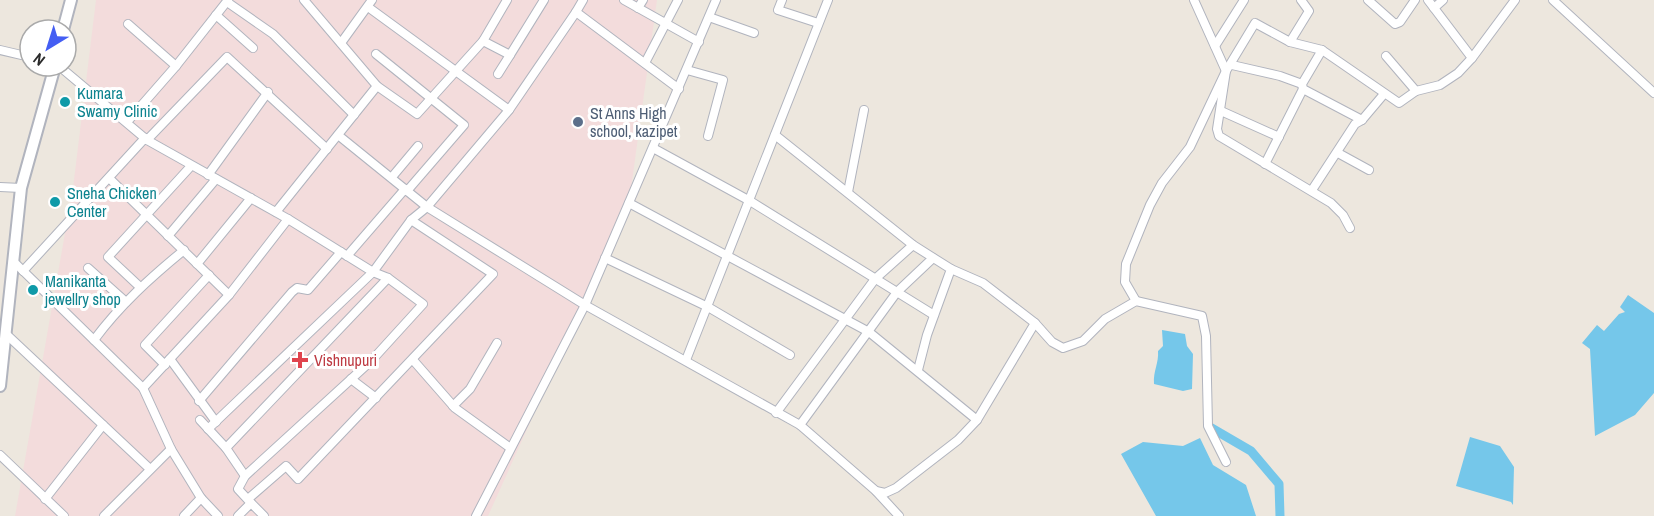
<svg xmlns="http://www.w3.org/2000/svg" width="1654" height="516" viewBox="0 0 1654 516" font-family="'Archivo Narrow',sans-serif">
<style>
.medical{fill:#f3dcdc}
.water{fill:#75c7ea}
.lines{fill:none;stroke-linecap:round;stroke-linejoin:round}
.canal{stroke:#75c7ea;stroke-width:9}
.street-casing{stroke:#b1b4be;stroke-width:10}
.secondary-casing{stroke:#b1b4be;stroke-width:14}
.street{stroke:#fff;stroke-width:8}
.secondary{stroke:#fff;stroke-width:10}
.culture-dot{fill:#0f9aa8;stroke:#fff;stroke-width:2}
.service-dot{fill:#5c6f8a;stroke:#fff;stroke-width:2}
.health-dot{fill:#e0444e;stroke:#fff;stroke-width:2}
.labels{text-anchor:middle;stroke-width:6;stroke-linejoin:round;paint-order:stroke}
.culture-label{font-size:16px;fill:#0d838f;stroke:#fff;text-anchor:start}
.service-label{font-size:16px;fill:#4e5e75;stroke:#fff;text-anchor:start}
.health-label{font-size:16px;fill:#be3a42;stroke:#fff;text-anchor:start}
</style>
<rect width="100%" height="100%" fill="#ede7de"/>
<path class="medical" d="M96,0h561l-28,203 -141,313h-473l58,-328z"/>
<g class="water">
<path d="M1628,295l26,18v80l-19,22 -40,21 -5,-87 -8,-6 15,-18 7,6 15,-17 6,-2 -5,-5z"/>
<path d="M1162,330l23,4 2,12 6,8 -1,35 -9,2 -29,-7c-1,-13 5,-21 4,-33l5,-5z"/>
<path d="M1470,437l30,9 14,21 -1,38 -2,-3 -55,-16z"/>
<path d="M1200,438l13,27 33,20 10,31h-100l-35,-62 22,-12 40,4z"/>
</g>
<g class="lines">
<path class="canal" d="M1208,426l43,25 28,33 1,32"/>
<g class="street-casing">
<g id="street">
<path d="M583,0l-7,12 103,77"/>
<path d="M624,0l75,42"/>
<path d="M782,0l-4,10 40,13"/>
<path d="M1194,0l32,71 -9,58 2,7 112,67 12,12 7,13"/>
<path d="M1368,0l27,24 5,-2 15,-22"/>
<path d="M1553,0l101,93"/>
<path d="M227,2l46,32 81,81"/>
<path d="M368,7l141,103 67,-98"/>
<path d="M638,8l5,-8"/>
<path d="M1434,8l9,-8"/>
<path d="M216,15l37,33"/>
<path d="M709,17l45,16"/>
<path d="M128,24l48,42"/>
<path d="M483,41l27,14 34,-55"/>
<path d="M1290,42l32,8 77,53 17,-12 24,-6 18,-12 14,-15 -44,-58"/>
<path d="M341,43l31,-43"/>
<path d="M1215,46l29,-46"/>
<path d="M0,50l30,7"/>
<path d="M1322,50l-20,34 1,5 59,31 22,-26"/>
<path d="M376,54l88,71 -57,66"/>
<path d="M1386,56l30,35"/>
<path d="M1472,58l43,-58"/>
<path d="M645,63l33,-63"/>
<path d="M1232,65l48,11 22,8"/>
<path d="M59,66l88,74 141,79 85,53 15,6 35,26 -51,56 -127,116 -7,13 13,14"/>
<path d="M687,70l36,10 -15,56"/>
<path d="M498,74l12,-19"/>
<path d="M377,86l40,28 66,-73 24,-41"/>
<path d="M1221,111l58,26"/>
<path d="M127,122l49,-56 52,-66"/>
<path d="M338,135l89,72 158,98 215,120 76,66 9,2 11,-5 62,-48 19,-20 58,-97 -52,-40 -32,-14"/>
<path d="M775,135l138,110 38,24 -24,66 -9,35"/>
<path d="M147,140l80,-83 100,92"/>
<path d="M653,148l97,53 184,114"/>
<path d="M1338,153l31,17"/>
<path d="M1265,164l38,-75"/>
<path d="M208,175l60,-83"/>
<path d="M392,177l26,-31"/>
<path d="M109,178l120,117"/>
<path d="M0,187l21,1"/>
<path d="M1312,190l43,-66 7,-4"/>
<path d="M848,192l16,-82"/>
<path d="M629,203l240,129 108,88"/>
<path d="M276,212l101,-126 -73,-86"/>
<path d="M168,236l48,-57"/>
<path d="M347,256l58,-67"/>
<path d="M605,258l103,49 82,48"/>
<path d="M13,261l130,127 28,61 30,49 17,18"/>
<path d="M197,264l54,-66"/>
<path d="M88,268l38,34"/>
<path d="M23,271l122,-133"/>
<path d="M140,287l-32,-30 83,-91"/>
<path d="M1136,301l-11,-19 1,-18 24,-59 12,-22 28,-36 36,-76 29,-48 35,19 19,-31 -8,-11"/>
<path d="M1035,323l17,19 11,6 20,-7 22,-22 31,-18 66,15 4,20 2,90 18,36"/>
<path d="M6,334l144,135"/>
<path d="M94,340c26,-35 56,-62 90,-90"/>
<path d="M170,359l46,63"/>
<path d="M413,360l42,48 54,39"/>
<path d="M686,360l142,-360"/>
<path d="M165,365l-20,-20 64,-70"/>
<path d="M351,379l25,19"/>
<path d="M143,388l86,-93 59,-76"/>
<path d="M199,401l93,-109 5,-4 11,2 33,-38"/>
<path d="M453,406l17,-17 27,-46"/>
<path d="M776,413l99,-134 38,-34"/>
<path d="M200,420l26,28"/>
<path d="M800,425l97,-133 36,-34"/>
<path d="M208,429l165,-157 38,-52 16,-13 82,-97"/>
<path d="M0,455l64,61"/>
<path d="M245,476l-19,-28 162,-170"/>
<path d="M876,491l23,25"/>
<path d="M45,499l58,-74"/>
<path d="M248,499l38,-33 12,13 195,-205 -82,-54"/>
<path d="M104,516l67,-67"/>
<path d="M184,516l17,-18"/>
<path d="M238,516l13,-13 13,13"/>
<path d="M476,516l109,-211 131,-305"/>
</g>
</g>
<g class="secondary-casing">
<g id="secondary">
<path d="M63,30l8,-30"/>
<path d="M0,386l21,-198 34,-122"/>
</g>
</g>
<use href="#street" class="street"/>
<use href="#secondary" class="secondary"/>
</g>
<g class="culture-dot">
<circle cx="65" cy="102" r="6"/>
<circle cx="55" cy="202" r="6"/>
<circle cx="33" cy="290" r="6"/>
</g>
<circle class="service-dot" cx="578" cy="122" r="6"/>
<path class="health-dot" d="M297 351h6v6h6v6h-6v6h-6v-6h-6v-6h6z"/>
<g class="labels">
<g class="culture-label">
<text x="77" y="99">Kumara<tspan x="77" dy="18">Swamy Clinic</tspan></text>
<text x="67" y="199">Sneha Chicken<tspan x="67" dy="18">Center</tspan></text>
<text x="45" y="287">Manikanta<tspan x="45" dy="18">jewellry shop</tspan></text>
</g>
<g class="service-label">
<text x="590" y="119">St Anns High<tspan x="590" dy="18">school, kazipet</tspan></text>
</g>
<g class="health-label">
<text x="314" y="366">Vishnupuri</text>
</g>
</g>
<g transform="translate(48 48) rotate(218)"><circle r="28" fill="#ffffff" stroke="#aaaaaa" stroke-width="1.5"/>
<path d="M0-4.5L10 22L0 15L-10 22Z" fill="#445ef3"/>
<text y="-9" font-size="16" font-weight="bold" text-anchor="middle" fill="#2b2b2b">N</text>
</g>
</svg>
